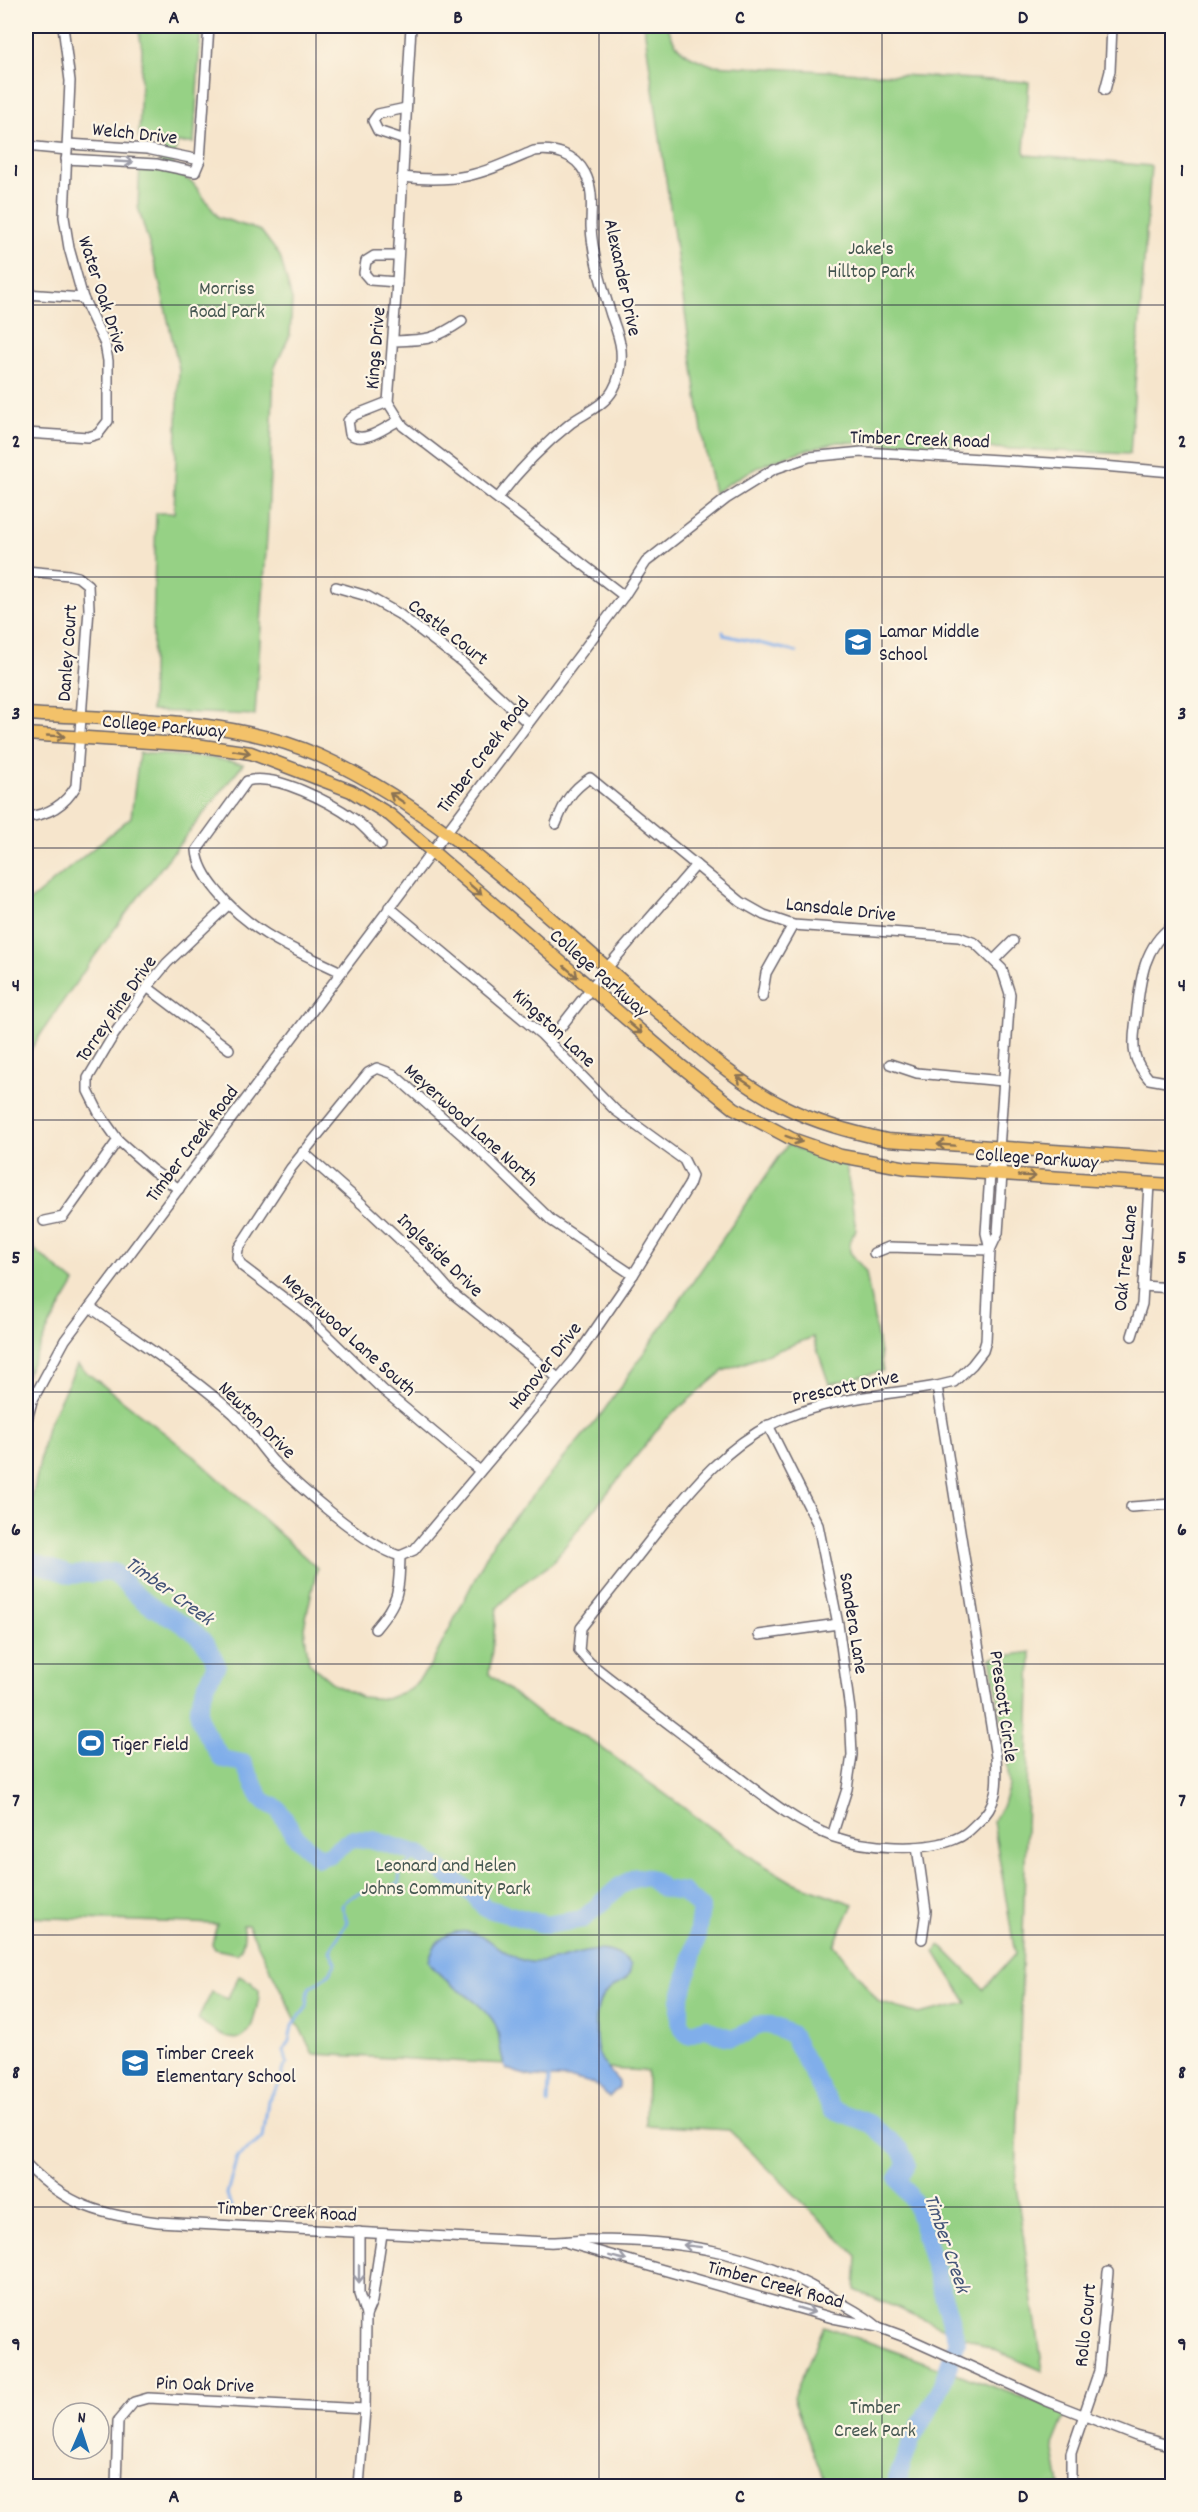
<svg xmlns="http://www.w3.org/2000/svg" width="1198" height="2512" viewBox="0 0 1198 2512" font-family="Dekko,sans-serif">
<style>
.green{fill:#96d185;stroke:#5c7a60;stroke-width:1.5}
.water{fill:#80aeea;stroke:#516892;stroke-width:1.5}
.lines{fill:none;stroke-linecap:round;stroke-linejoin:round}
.stream{stroke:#80aeea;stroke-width:3}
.river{stroke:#80aeea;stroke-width:18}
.minor-casing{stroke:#6c666e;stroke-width:12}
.major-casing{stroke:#6c666e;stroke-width:15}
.minor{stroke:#fff;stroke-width:9}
.major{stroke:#f3c26a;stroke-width:12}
.oneway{stroke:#9c9ca7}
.oneway2{stroke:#8a7252}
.grid{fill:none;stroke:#22223b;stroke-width:1.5;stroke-opacity:0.55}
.labels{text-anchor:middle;stroke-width:4.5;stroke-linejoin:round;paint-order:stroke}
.street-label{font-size:20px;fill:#22223b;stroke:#fcf5e5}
.park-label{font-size:20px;fill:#455751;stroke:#fcf5e5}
.poi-label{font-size:20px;fill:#22223b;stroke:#fcf5e5;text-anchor:start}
.water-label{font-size:21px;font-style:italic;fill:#435378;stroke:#fcf5e5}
.neatline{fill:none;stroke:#22223b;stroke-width:2}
.grid-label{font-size:20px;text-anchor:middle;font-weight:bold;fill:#22223b}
</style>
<rect width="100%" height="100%" fill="#fcf5e5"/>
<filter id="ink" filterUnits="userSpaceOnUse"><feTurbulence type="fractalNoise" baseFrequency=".0167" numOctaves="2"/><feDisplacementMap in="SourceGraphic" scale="12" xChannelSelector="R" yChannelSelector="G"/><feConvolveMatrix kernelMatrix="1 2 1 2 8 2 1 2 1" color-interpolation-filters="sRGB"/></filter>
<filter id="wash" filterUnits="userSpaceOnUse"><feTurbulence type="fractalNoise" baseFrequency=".008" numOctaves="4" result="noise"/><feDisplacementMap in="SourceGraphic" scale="24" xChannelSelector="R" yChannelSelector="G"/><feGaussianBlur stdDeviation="1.35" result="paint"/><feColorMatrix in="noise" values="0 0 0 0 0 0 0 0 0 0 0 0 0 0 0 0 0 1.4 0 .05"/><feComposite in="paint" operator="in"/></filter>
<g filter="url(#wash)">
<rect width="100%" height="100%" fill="#f6e5cc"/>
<g class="green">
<path d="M138,26h63l-7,117h-17l-5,27 21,13 25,34 43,14 19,25 12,44 -2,35 -16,34 -6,152 -13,194 -104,-4 5,-198h18l5,-144 -22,-98 -19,-64 2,-44 20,2 5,-24 -26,-3 3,-89z"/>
<path d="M644,26h24c6,25 21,31 44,39l317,17 -5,69 2,4 125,11 -21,288 -291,-12c-48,10 -85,23 -125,51l-10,-48z"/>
<path d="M139,753l73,5 31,6c-76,95 -152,191 -217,293v-153l105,-87z"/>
<path d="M788,1144l31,15 27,6 10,65 -6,10v12l16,20 17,99 -54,13 -16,-47 -90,34 -58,49 -114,144 -32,22 -22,22 -8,66 54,43 45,21 169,123 35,21 61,22 -19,41 45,57 39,12 49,-11 -32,-51 5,-7 44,44 31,-35 -22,-133 9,-14 7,-21 -3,-44 -15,-84 40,-6 -15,534 27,185 -188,-81 2,-34 -128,-126 -83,-5 1,-54 -334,-17 -65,-129h-5c3,7 0,24 -6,29l-22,-5 -3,-5 5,-20 -191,-7v-371l2,-28 19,-91 30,-62 117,91 123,112 -13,59 5,36 26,22 26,12 25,2 25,-10 20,-24 63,-124 109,-129z"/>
<path d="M26,1234l9,16 40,33 -25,42 -24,51z"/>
<path d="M239,1976l12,6 8,8c1,9 -3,19 -5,28 -9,38 -38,15 -56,1l14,-27 15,7z"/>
<path d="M824,2326l242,87 -13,32 7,41h-234l-33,-88z"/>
</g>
<path class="water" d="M455,1932c5,0 10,-1 14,0 23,4 38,28 62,30 35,3 71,-30 100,3 -1,19 -17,17 -27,30 -11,12 -10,51 -3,64 5,9 12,16 18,23v5l-10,10c-19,-25 -53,-16 -80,-21 -8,-2 -16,-5 -23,-7 -8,-15 -4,-37 -14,-50 -17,-24 -48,-33 -63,-58 4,-17 10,-23 26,-29z"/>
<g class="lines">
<g class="stream">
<path d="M723,632l1,3 73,17"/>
<path d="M548,2104l1,-27"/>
<path d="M231,2207l-4,-13 10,-37 26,-19 5,-38 14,-19v-10l5,-8 -3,-13 5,-9 3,-15 15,-19 2,-19 18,-12 9,-13 -6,-12 17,-29 -5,-16c13,-20 39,-12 57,-22l1,-14 19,-16"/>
</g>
<path class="river" d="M26,1560l45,15 43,-3c9,9 17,19 27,27 32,24 59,24 76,66 -26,47 -24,49 5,94l21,4 19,37 16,9 19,29 22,20 12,-4 20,-15 23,1 45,14 55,41 11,13 61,17 37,-6 37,-33 16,-9 13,1 15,11 19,3 18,16 -5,34 -16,58v24l7,11 19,-7c21,11 31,15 50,-3h15l20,9 41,75 39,15 29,25 7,15 -9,15 18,26 41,137 -16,45 -30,54 -14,38v7"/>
</g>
</g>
<g filter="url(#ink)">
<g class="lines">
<g class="minor-casing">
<g id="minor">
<path d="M411,26l-14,256 -9,120 15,24 221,170"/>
<path d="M1105,90l5,-19 2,-45"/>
<path d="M405,140l-27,-9 -5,-10 5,-7 28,-6"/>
<path d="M68,144l79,5 53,11"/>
<path d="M26,146l41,4"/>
<path d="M66,159l90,5 39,8 5,-12 9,-134"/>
<path d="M402,177c60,7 80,-4 132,-26 20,-3 41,3 51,22 9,17 6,35 6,53 1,29 12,62 20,89 4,11 9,23 10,35 1,13 -1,28 -8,40 -9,16 -29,23 -42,33 -28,22 -52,47 -73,75"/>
<path d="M397,282l-27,-2 -6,-7 2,-12 8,-5h24"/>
<path d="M26,294l57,4"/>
<path d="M393,341c34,-1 41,-1 69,-20"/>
<path d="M388,402l-33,13 -7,6 2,13c15,10 34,-6 48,-13"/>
<path d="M26,433l62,4 10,-3 10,-13v-60l-3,-17 -22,-46 -14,-50 -5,-31 6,-136 -7,-55"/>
<path d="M26,571l43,4 9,2 10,8 1,24 -13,177c-11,19 -27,29 -50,31"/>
<path d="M336,587l31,9 32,18 63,48 66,61"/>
<path d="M556,824c8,-21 15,-34 34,-46l151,124 23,13 29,10 166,12 16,6 27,26 8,25 -11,155 3,25 -4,59 -8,17"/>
<path d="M1172,871v11"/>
<path d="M389,907l153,128 73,75 69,50 8,16 -3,9 -56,90 -58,84 -161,191 -14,6"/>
<path d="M1172,926c-30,22 -32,58 -36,92 -1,11 -4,25 -1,37 2,9 8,17 14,24l23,4"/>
<path d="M994,960l19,-19"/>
<path d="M341,972c-46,-22 -92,-40 -124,-81 -10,-12 -19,-26 -20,-41l50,-69c29,-8 83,21 107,38 10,7 18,17 27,26"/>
<path d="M147,987l82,62"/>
<path d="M762,997l4,-24 27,-48"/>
<path d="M549,1042l57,-73 90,-104"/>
<path d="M890,1064l27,9 86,8"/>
<path d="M303,1152l59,52 67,63 23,26 106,85"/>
<path d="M179,1189l-27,-19 -34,-30 -19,-27 -11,-22v-13l25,-42 34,-49 20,-24 61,-58"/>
<path d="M44,1221l19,-4 55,-77"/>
<path d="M874,1253l15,-6 101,3"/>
<path d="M1143,1286l29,2"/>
<path d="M90,1307c48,35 100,67 144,107 14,14 25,31 38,46 26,26 95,87 128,96"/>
<path d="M1132,1336l10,-32 7,-120"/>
<path d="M937,1386l59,371c2,26 2,49 -19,66 -7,7 -13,13 -22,16 -31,13 -89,9 -121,-2 -42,-15 -78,-47 -114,-74 -43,-33 -87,-66 -130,-100l-11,-12 2,-23c23,-30 47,-59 70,-89 38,-48 76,-97 134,-121 47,-20 101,-23 152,-32l17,-4 18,-17 11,-14 3,-10 4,-91 -4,-17 4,-59 9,-25"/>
<path d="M26,1424l6,-23 33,-61 559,-744 22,-34 80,-63 48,-30 35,-12 53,-5 241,14 69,6"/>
<path d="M768,1425l50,100 20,99 12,86 2,45 -5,34 -15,47"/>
<path d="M480,1471l-97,-81 -78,-76 -63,-48 -5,-9 1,-8 53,-81 77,-95 9,-5 16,6 82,72 77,75 81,54"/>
<path d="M1131,1507l41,-3"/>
<path d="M375,1629c24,-28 24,-37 25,-73"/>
<path d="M759,1635l79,-11"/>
<path d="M917,1847l9,64 -4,28"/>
<path d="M26,2164c42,43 74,50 132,58l389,20c15,1 31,-3 46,-2 85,0 161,11 234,55 18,11 35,18 51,32"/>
<path d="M359,2232v62l7,21 -1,94 -6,77"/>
<path d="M568,2243l265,75 45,9 27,10 142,64 89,35 36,10"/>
<path d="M366,2315l6,-14 10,-67"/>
<path d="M116,2486l2,-65 16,-19 14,-4 217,11"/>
<path d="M1071,2486v-33l28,-82 9,-99"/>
</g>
</g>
<g class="major-casing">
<g id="major">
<path d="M26,714c96,6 204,2 294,42 127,57 237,172 344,261 37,32 75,67 119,89 33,17 69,26 104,34l285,19"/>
<path d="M26,734l170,11 55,8 100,38 39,24 291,251 53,42 58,31 49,17 66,12 265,17"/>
</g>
</g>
<use href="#minor" class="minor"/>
<use href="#major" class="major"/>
</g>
<defs><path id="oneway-shaft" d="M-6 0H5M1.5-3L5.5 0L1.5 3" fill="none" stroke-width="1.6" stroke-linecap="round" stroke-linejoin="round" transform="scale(1.5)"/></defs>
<g class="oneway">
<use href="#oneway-shaft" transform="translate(124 162) rotate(3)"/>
<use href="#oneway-shaft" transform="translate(692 2246) rotate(-173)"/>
<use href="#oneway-shaft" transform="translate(618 2258) rotate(14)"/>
<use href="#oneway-shaft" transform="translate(359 2274) rotate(90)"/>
<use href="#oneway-shaft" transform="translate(806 2310) rotate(16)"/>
</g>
<g class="oneway2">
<use href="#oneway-shaft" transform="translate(56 736) rotate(3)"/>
<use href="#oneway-shaft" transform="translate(242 752) rotate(10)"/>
<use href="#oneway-shaft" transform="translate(397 798) rotate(-146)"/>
<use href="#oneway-shaft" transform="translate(475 889) rotate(41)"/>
<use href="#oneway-shaft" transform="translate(571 972) rotate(41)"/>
<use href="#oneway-shaft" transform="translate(635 1028) rotate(40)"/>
<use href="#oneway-shaft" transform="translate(744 1081) rotate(-147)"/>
<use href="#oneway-shaft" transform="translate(794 1139) rotate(20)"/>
<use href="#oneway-shaft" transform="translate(946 1145) rotate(-176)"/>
<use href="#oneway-shaft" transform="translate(1027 1176) rotate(3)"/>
</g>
</g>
<path class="grid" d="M316,26v2460M599,26v2460M882,26v2460M26,305h1146M26,577h1146M26,848h1146M26,1120h1146M26,1392h1146M26,1664h1146M26,1935h1146M26,2207h1146"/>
<defs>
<g id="school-square" transform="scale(1.5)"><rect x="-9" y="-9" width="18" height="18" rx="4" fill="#1f6fb2" stroke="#fcf5e5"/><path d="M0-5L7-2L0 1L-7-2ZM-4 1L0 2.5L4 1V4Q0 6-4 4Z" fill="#fff"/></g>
<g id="stadium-square" transform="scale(1.5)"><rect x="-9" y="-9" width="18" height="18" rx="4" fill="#1f6fb2" stroke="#fcf5e5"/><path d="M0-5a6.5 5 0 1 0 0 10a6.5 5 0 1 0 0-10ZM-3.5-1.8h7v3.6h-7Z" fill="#fff"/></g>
</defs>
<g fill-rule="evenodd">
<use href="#school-square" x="858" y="642"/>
<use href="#stadium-square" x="91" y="1743"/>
<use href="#school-square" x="135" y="2063"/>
</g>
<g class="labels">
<g class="street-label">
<text transform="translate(135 132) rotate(6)" y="7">Welch Drive</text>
<text transform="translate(624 277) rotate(78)" y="7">Alexander Drive</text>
<text transform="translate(104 294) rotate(72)" y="7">Water Oak Drive</text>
<text transform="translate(374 348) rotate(-85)" y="7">Kings Drive</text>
<text transform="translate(920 438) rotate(2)" y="7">Timber Creek Road</text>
<text transform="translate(449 631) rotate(38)" y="7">Castle Court</text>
<text transform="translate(66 653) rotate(-86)" y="7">Danley Court</text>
<text transform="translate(164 725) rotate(5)" y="7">College Parkway</text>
<text transform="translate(482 754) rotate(-53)" y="7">Timber Creek Road</text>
<text transform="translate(841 908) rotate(6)" y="7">Lansdale Drive</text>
<text transform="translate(600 972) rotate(41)" y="7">College Parkway</text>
<text transform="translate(115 1008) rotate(-55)" y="7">Torrey Pine Drive</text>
<text transform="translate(555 1027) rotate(43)" y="7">Kingston Lane</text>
<text transform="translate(472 1124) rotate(42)" y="7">Meyerwood Lane North</text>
<text transform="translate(191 1143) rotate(-53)" y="7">Timber Creek Road</text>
<text transform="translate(1037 1157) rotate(4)" y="7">College Parkway</text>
<text transform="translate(441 1254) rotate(44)" y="7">Ingleside Drive</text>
<text transform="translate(1124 1258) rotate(-84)" y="7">Oak Tree Lane</text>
<text transform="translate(350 1334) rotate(42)" y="7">Meyerwood Lane South</text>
<text transform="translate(544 1365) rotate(-52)" y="7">Hanover Drive</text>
<text transform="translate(845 1386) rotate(-12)" y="7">Prescott Drive</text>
<text transform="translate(258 1419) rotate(45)" y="7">Newton Drive</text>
<text transform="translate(855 1623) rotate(81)" y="7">Sandera Lane</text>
<text transform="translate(1005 1706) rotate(82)" y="7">Prescott Circle</text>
<text transform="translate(287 2210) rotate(3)" y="7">Timber Creek Road</text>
<text transform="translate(776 2283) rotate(15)" y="7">Timber Creek Road</text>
<text transform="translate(1084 2325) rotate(-84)" y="7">Rollo Court</text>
<text transform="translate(205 2383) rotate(2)" y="7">Pin Oak Drive</text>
</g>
<g class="park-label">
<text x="871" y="254">Jake's<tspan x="871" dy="23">Hilltop Park</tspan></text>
<text x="227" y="294">Morriss<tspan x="227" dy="23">Road Park</tspan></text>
<text x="446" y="1871">Leonard and Helen<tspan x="446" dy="23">Johns Community Park</tspan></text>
<text x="875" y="2413">Timber<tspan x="875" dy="23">Creek Park</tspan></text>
</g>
<g class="poi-label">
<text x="879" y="637">Lamar Middle<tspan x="879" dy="23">School</tspan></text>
<text x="112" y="1750">Tiger Field</text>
<text x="156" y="2059">Timber Creek<tspan x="156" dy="23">Elementary School</tspan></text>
</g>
<g class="water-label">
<text transform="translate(170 1590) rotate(36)" y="7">Timber Creek</text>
<text transform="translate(948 2243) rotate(71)" y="7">Timber Creek</text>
</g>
</g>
<rect width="1198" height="2512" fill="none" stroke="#fcf5e5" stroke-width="66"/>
<g transform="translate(81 2431) rotate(3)"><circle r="28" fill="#fcf5e5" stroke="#a5a1a1" stroke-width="1.5"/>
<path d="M0-4.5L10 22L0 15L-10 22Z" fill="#1f6fb2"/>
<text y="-9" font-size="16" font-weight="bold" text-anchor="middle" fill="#22223b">N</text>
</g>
<rect x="33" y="33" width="1132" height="2446" class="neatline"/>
<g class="grid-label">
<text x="174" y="23">A</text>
<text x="458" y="23">B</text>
<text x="740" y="23">C</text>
<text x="1023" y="23">D</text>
<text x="16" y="176">1</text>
<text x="1182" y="176">1</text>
<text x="16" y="447">2</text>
<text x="1182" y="447">2</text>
<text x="16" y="719">3</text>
<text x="1182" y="719">3</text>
<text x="16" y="991">4</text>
<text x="1182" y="991">4</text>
<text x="16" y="1263">5</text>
<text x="1182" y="1263">5</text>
<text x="16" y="1535">6</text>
<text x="1182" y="1535">6</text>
<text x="16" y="1806">7</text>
<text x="1182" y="1806">7</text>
<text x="16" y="2078">8</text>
<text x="1182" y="2078">8</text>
<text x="16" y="2350">9</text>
<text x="1182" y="2350">9</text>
<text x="174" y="2502">A</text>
<text x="458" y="2502">B</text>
<text x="740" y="2502">C</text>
<text x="1023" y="2502">D</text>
</g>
</svg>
